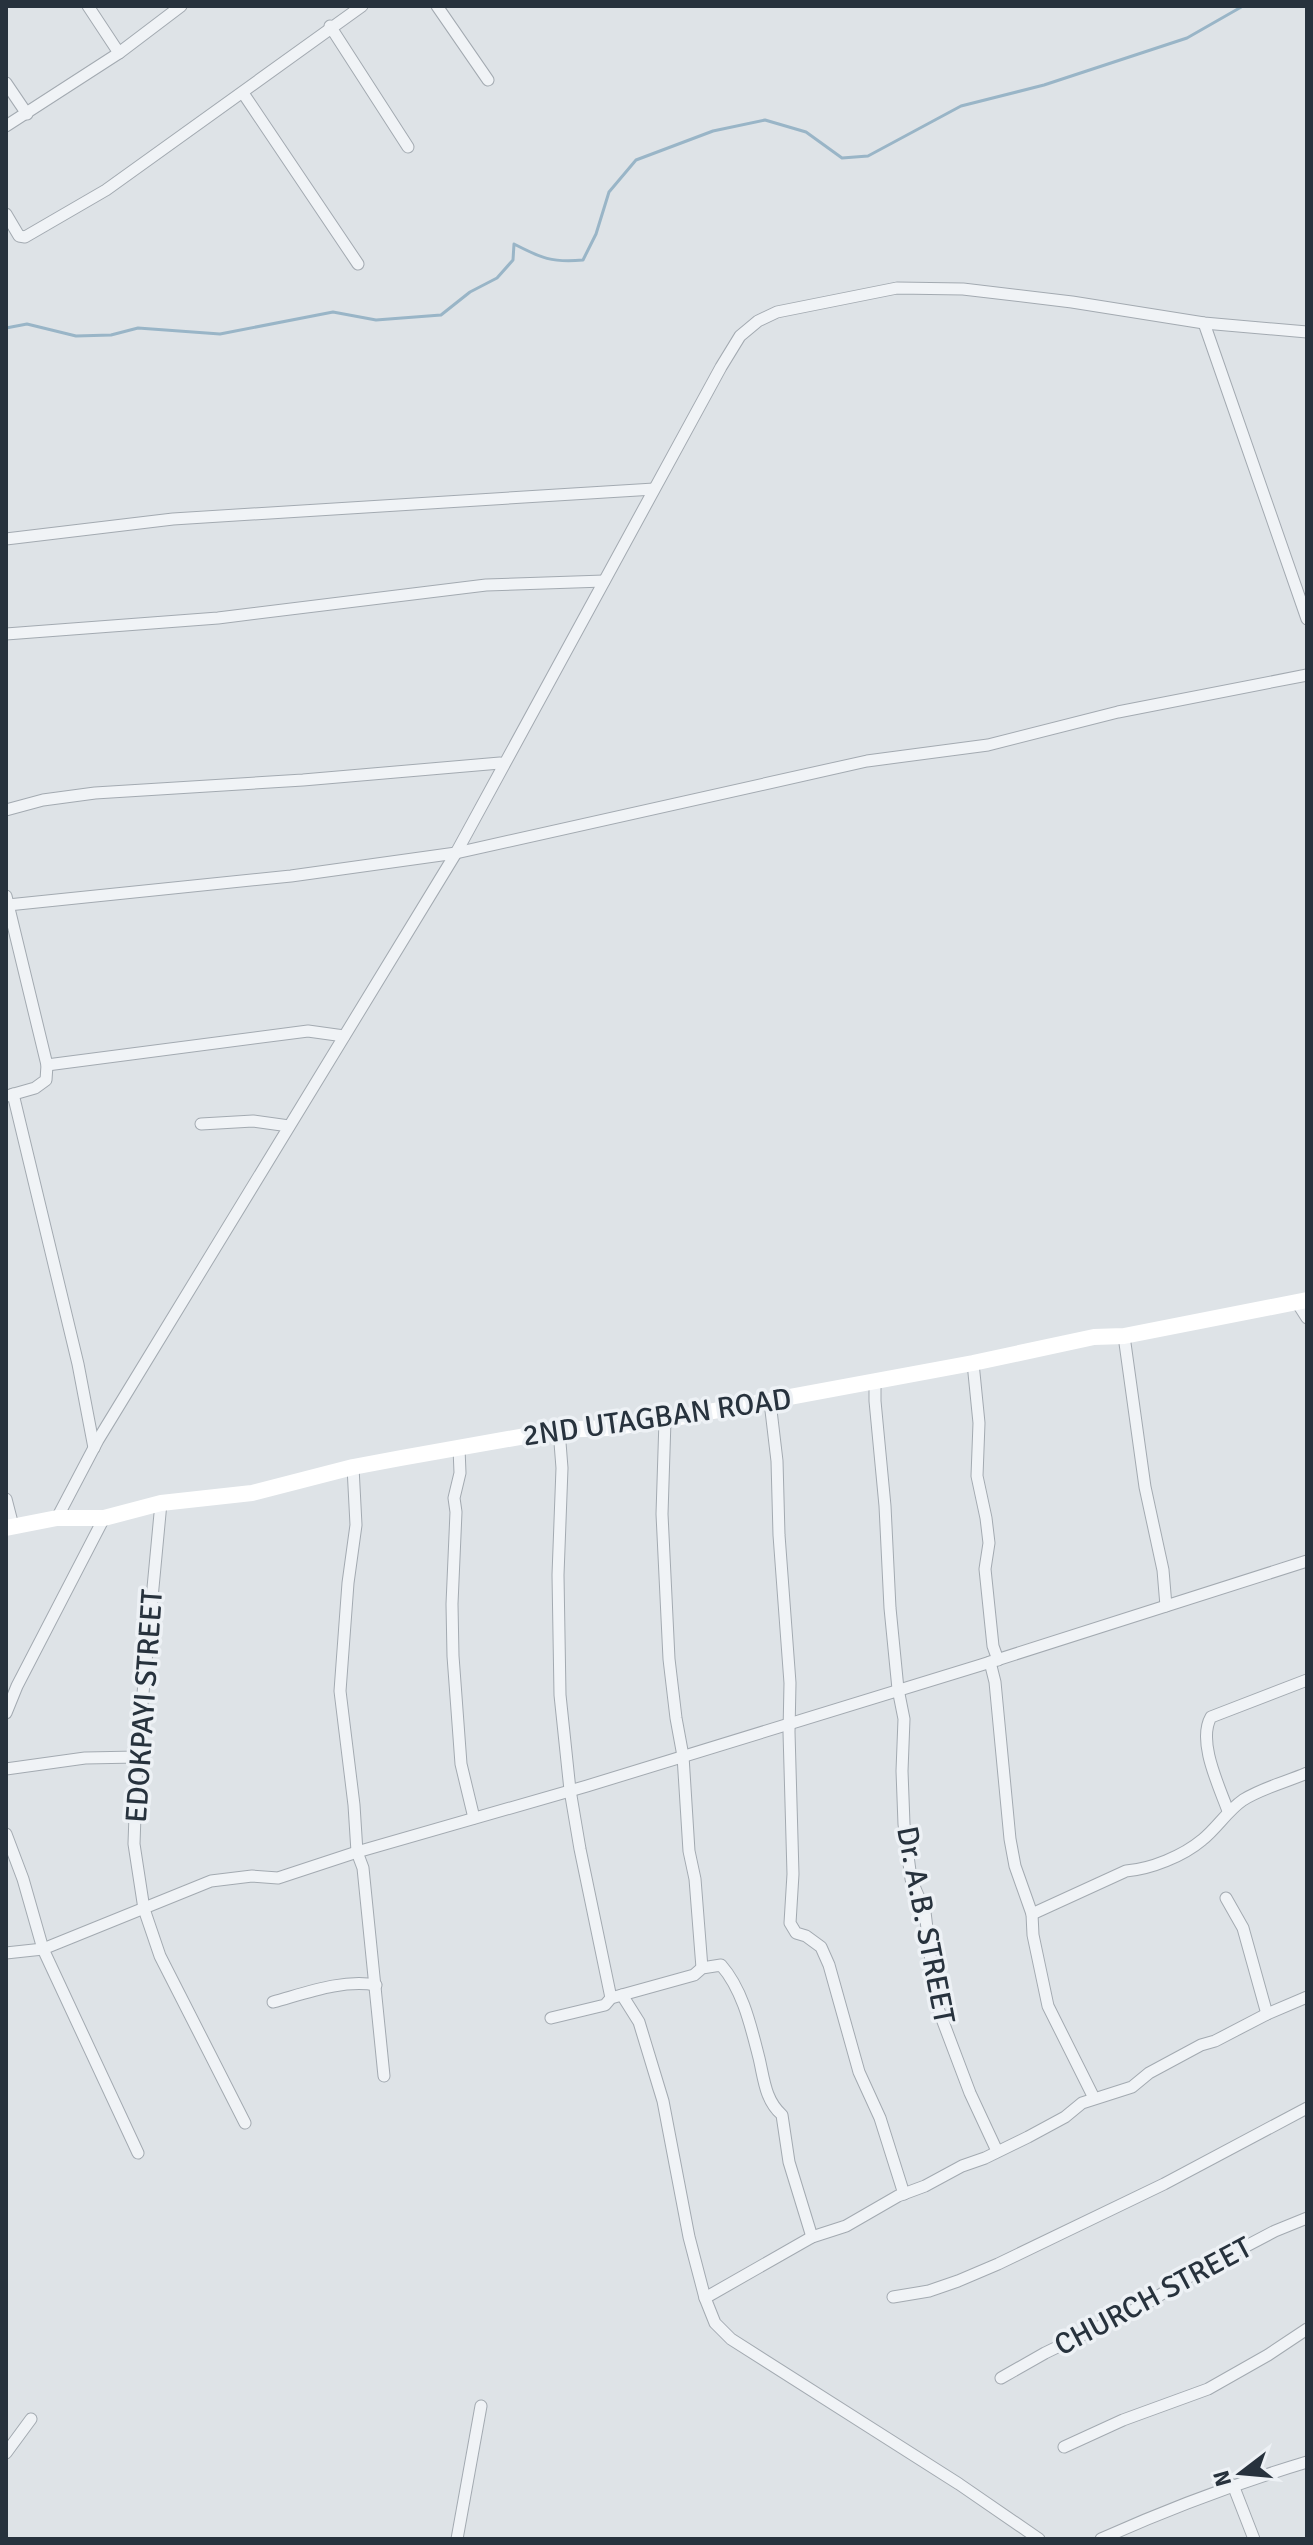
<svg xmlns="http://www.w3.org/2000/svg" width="1313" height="2545" viewBox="0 0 1313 2545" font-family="Signika,sans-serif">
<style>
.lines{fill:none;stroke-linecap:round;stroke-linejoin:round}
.stream{stroke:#99b5c7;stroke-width:3}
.street-casing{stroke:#a3aab1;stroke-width:13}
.street{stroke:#f0f3f6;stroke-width:11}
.secondary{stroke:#fff;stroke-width:16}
.labels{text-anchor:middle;stroke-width:7;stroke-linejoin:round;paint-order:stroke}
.street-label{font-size:30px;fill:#27323d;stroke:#edf1f5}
</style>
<rect width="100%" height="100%" fill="#dee3e7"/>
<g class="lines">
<path class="stream" d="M6,328l21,-4 49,12 35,-1 27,-7 82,6 113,-22 43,8 65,-5 29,-23 27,-14 16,-18 1,-16c27,14 38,19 69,16l13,-26 13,-42 27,-32 77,-29 52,-11 41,12 36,26 26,-2 93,-50 83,-21 143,-47 56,-32"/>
<g class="street-casing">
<g id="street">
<path d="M88,6l31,47"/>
<path d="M437,6l51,74"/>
<path d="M330,26l78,121"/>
<path d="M6,83l21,31"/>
<path d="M243,93l115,171"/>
<path d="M6,126l113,-73 62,-47"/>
<path d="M6,214l13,22 6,1 81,-47 256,-184"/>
<path d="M1204,323l103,296"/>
<path d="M6,539l167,-20 481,-30"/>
<path d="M6,634l212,-16 268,-33 118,-4"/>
<path d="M6,810l37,-10 52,-7 208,-13 197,-17"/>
<path d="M6,896l41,169 -1,15 -11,8 -28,8"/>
<path d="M8,905l283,-29 165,-23 411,-92 121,-16 130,-33 189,-37"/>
<path d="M47,1065l261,-34 36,5"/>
<path d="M13,1094l65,270 16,84"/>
<path d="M201,1124l52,-3 36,5"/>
<path d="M1298,1304l9,14"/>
<path d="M1124,1336l21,151 18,83 3,36"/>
<path d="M973,1363l6,60 -2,53 9,42 3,25 -4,26 8,77 5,14"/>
<path d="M875,1381v20l10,105 5,102 8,81 6,30 -2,52 2,53 7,55 14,33 11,91 34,90 27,58"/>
<path d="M770,1402l7,59 2,74 11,148 -1,49 4,142 -3,49 6,10 10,3 15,11 8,18 30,107 21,46 24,76"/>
<path d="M665,1420l-3,94 7,145 7,59 7,38 6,95 6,28 7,89"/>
<path d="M559,1430l3,38 -4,107 2,120 10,95 10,59 31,149"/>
<path d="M459,1448l1,25 -6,25 2,14 -4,92 1,52 8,108 13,54"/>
<path d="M353,1467l3,58 -8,58 -8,108 14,114 3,47 6,16 21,208"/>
<path d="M6,1499l7,27"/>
<path d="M161,1503l-24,254 -3,87 10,65 16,47 85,167"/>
<path d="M57,1518l41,-78 358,-587 265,-486 19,-31 18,-15 19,-9 120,-24 66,1 109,13 132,21 103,9"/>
<path d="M990,1662l5,20 15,157 5,27 17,48 1,21 15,71 46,92"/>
<path d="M6,1713l11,-27 87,-168"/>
<path d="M6,1769l79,-11 52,-1"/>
<path d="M1228,1811c-9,-25 -31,-70 -17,-94l96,-37"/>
<path d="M6,1834l17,45 20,70 95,204"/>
<path d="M1226,1898l17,30 24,86"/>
<path d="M1032,1914l94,-43c25,-2 57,-15 76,-31 15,-12 25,-29 41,-40 19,-12 43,-18 64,-27"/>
<path d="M6,1953l37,-4 168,-68 41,-5 26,2 79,-26 230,-66 394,-121 326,-104"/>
<path d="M622,1995l17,27 24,79 26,136 16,61 10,25 16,16 228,145 80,55"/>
<path d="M273,2002c33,-9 69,-23 103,-17"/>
<path d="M551,2018l54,-13 6,-7 83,-23 8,-7 19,-3c22,25 30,62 38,93 5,21 6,42 23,57l7,47 23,75"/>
<path d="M893,2297l36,-6 29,-10 40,-17 166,-80 143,-76"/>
<path d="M705,2298l107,-61 34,-11 52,-30 27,-10 37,-20 23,-8 43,-21 37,-20 17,-14 50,-16 17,-14 52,-28 14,-4 52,-27 40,-17"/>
<path d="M1001,2378l44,-25 99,-48 51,-32 80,-42 32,-13"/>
<path d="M1064,2447l59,-27 85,-31 60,-34 39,-26"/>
<path d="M6,2453l25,-34"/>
<path d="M1233,2485l21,54"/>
<path d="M457,2539l24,-133"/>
<path d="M1101,2539c67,-30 136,-56 206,-77"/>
</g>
</g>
<use href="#street" class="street"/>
<path class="secondary" d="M6,1528l51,-10h47l57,-15 91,-10 101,-26 48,-9 158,-28 49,-2 57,-8 308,-57 121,-26 30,-1 183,-36"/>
</g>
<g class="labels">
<g class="street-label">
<text transform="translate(657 1417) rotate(-8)" y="10">2ND UTAGBAN ROAD</text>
<text transform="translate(144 1706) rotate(-86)" y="10">EDOKPAYI STREET</text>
<text transform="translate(926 1925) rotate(79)" y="10">Dr. A.B. STREET</text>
<text transform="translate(1153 2296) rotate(-28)" y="10">CHURCH STREET</text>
</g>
</g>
<rect width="1313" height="2545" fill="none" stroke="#27323d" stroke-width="16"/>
<g transform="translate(1241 2473) rotate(254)" stroke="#edf1f5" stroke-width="6" paint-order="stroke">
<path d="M0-6L14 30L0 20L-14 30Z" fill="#27323d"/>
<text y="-12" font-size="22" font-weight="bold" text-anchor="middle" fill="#27323d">N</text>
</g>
</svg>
